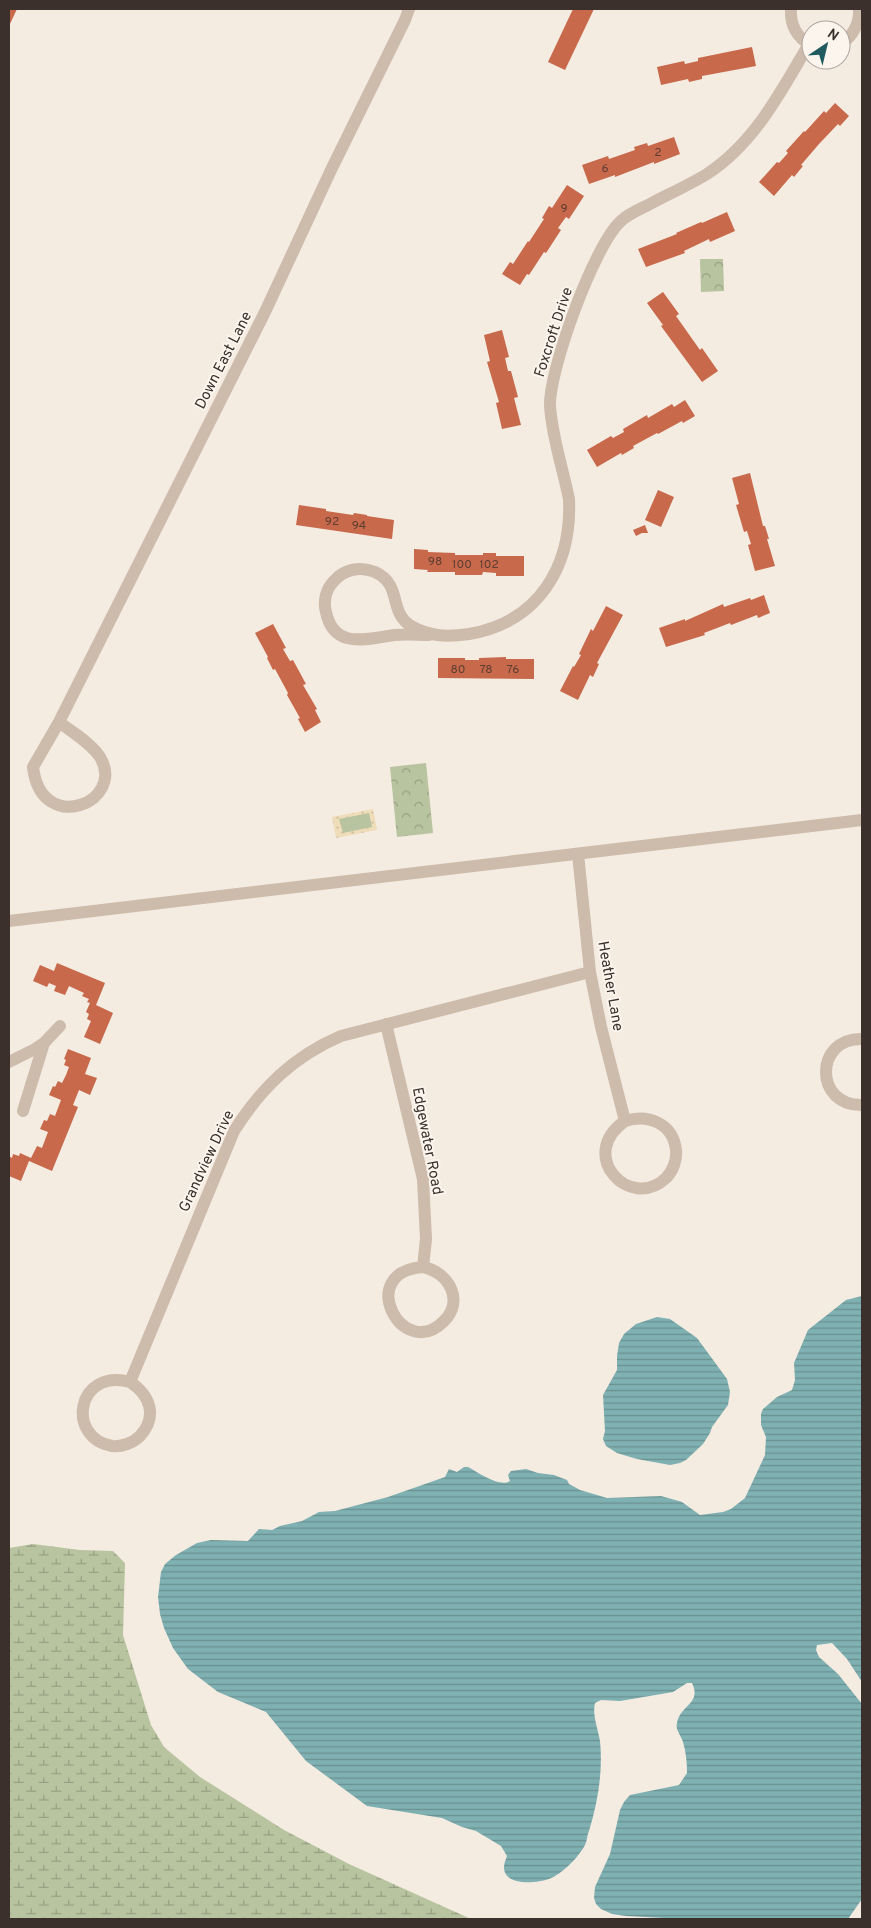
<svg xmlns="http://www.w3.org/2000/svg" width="871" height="1928" viewBox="0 0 871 1928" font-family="Overpass,sans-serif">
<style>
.wetland{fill:url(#wetland-marsh)}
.sand{fill:url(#sand-dots)}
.park{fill:url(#park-crowns)}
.pitch{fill:#b8c4a0}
.water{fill:url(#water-rules)}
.building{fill:#c8694b}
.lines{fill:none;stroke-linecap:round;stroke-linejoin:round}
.minor{stroke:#cdbbac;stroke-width:12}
.labels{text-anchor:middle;stroke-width:4;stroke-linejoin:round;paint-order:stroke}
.number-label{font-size:12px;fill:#5e3e33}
.street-label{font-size:15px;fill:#3b302b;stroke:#fbf5ee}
</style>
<defs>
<pattern id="wetland-marsh" width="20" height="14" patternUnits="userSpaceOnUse" patternTransform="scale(1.25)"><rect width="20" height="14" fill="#b8c4a0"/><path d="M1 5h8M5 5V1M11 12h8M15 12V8" fill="none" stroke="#97a083"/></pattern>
<pattern id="sand-dots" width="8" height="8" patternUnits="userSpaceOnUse" patternTransform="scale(1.25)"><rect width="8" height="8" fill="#efdcb8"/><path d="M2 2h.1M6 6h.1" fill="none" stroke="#cebd9e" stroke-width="1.8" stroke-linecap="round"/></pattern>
<pattern id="park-crowns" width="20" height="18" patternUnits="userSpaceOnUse" patternTransform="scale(1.25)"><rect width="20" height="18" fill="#b8c4a0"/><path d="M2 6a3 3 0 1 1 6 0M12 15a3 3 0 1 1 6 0" fill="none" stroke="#97a083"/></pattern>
<pattern id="water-rules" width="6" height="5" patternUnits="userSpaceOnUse" patternTransform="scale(1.25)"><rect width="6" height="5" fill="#7fb0b2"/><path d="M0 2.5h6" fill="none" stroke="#699091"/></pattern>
</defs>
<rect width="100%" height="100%" fill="#f4ebe1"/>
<path class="wetland" d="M33,1544l47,6 33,1 12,12 -2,72 28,90 13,22 36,30 84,53 65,34 122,55h-462v-371z"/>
<path class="sand" d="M373,809l4,21 -41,8 -4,-21z"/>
<g class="park">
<path d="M700,259h23l1,32 -23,1z"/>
<path d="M426,763l7,70 -36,4 -7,-70z"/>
</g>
<path class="pitch" d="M369,813l3,14 -29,6 -4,-14z"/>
<g class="water">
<path d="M862,1296v386l-15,-23 -15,-16 -15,2 -1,5 3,7 19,17 24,30v195l-14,20h-167l-55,-3 -14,-2 -11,-5 -5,-5 -2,-6 1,-11 15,-33 10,-44 4,-8 6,-7 49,-10 8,-12c0,-11 -1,-21 -4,-31 -2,-7 -8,-12 -6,-19 3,-18 25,-19 15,-40h-5l-14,9 -53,9 -19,-1 -6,3c-3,11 3,26 5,38 3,31 -2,60 -11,90 -2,4 -2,10 -4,14 -7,13 -23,29 -36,34 -12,4 -45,8 -45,-12 0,-4 2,-8 3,-11l-6,-10 -25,-15 -14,-4 -20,-9 -75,-12 -61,-45 -40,-49 -48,-20 -30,-23 -15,-21 -9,-20 -4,-14 -2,-17 3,-25 4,-8 11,-9 21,-12 14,-3 37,1 11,-12 13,1 8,-4 22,-5 17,-9 16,-1 53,-14 57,-20 4,-8 8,3 7,-5h4c11,6 32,21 42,14l-2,-6 3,-4 15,-2 12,4 16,2 13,5 2,4 11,6 27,8 54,-2 21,6 18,13 23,-3 8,-3 14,-11 20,-43 1,-18 -5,-12v-11l2,-5 14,-12 15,-7 3,-10 -1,-17 14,-33 38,-30z"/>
<path d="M657,1317l13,2 27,19 30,41 3,13 -2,13 -16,22 -2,6 -7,11 -17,16 -6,3 -10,2 -33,-6 -20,-6 -11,-7 -3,-7 2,-8 -2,-36 14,-25v-14l2,-13 5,-9 12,-10z"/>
</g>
<g class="building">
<path d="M9,9h8l-8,17z"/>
<path d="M573,9h21l-29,61 -17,-8z"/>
<path d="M752,47l4,19 -54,10v3l-13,3 -1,-3 -27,6 -4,-18 27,-6 1,3 13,-3v-3z"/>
<path d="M835,103l14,13 -9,10 -2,-2 -19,20 -18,21 2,1 -9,11 -2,-2 -18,21 -15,-14 18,-20 2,1 9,-10 -2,-2 18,-20 1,1 19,-21 2,2z"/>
<path d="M674,137l6,17 -26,10v-2l-39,15v-2l-26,9 -7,-19 26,-9 1,3 26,-9 -1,-3 13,-4 1,3z"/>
<path d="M567,185l17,11 -15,23 -3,-2 -8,11 3,2 -15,23 -2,-1 -15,23 -2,-1 -7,11 -18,-11 8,-12 3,2 15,-23 1,1 15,-23 -2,-1 7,-12 3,2z"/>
<path d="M727,212l8,19 -25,11 -1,-3 -25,12 1,2 -39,14 -8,-18 39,-15 -1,-1 25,-11 1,1z"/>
<path d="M663,292l16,22 -3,2 24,34 2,-2 16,23 -16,11 -41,-56 2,-1 -16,-22z"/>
<path d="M502,330l7,27 -4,1 3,13h3l7,26 -4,1 7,27 -19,4 -6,-26 3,-1 -12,-40 3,-1 -6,-26z"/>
<path d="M685,400l10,16 -12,7 -1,-2 -24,13 -1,-1 -24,13 1,2 -12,7 -1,-2 -24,14 -10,-17 24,-14 2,2 11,-6 -1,-3 24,-14 1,3 24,-14 2,3z"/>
<path d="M750,473l13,53h2l4,13h-2l8,27 -20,5 -7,-26 3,-1 -4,-13 -3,1 -8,-27 3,-1 -7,-26z"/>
<path d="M658,490l16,7 -13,30 -16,-7z"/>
<path d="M299,505l27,4v2l27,4 1,-2 13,2v1l27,4 -2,19 -96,-14z"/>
<path d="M645,525l3,8h-6l-6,3 -3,-6z"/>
<path d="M414,549l14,1v2l27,1v2h28v-2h13v3h28v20h-28v-3l-13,-1 -1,3h-27v-3h-28l1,-2 -14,-1z"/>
<path d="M764,595l6,18 -12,5 -1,-3 -26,10 -1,-2 -26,10 1,2 -39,12 -7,-19 26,-9v2l38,-17 1,3 26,-9 1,2z"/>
<path d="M606,606l17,9 -26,48 2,1 -6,13 -3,-2 -12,25 -18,-9 13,-25 1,1 7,-12 -2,-1 12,-25 2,2z"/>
<path d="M273,624l13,24 -3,1 7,12 3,-1 13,24 -3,1 14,24 -2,1 6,12 -16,10 -7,-13 2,-1 -13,-23 1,-2 -13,-24 -2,1 -6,-12 1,-1 -13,-24z"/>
<path d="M506,657v2h28v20l-96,-1v-20h27v2h14v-2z"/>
<path d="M57,963l48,20 -9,22 17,8 -13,31 -16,-7 7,-16 -4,-2 2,-5 -3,-2 4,-9 -3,-1 2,-3 -7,-3 2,-3 -15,-7 -4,9 -11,-4 2,-5 -7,-3 -2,4 -14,-6 7,-16 14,6z"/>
<path d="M68,1049l23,9 -6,16 12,4 -7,17 -11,-5 -6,15 5,2 -26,64 -23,-10 -8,20 -12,-5v-20l3,2 1,-4 6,2 1,-3 11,5 6,-12 5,2 6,-16 -8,-3 4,-9 3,1 3,-7 5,2 6,-16 -12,-5 4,-9 2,1 3,-6 4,2 4,-8 3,-8 -5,-2 2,-5 -2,-1z"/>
</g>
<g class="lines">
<g class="minor">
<path d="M791,9c-1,16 6,29 20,36"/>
<path d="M841,44c12,-8 19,-21 18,-35"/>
<path d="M429,635c-11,0 -23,-1 -34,0 -26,3 -61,16 -69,-23 -3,-11 0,-23 8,-31 10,-12 27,-15 41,-9 28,13 13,40 36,54 19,11 37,11 58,8 70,-12 103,-68 100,-135 -6,-30 -17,-62 -19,-93 -1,-36 44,-161 71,-185 8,-8 20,-12 29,-17 19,-10 39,-19 57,-30 48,-31 74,-83 102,-130"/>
<path d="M59,722c13,10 32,21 41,35 27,45 -59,80 -67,10l26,-45 206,-410 66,-142 74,-150 4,-11"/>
<path d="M578,854l12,118 11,55 24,94c-49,34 5,91 41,57 7,-7 11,-18 10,-28 -3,-27 -28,-36 -51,-29"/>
<path d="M9,921l853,-101"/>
<path d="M386,1024l37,155 3,60 -3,28c-69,5 -20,96 21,54 21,-21 4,-49 -21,-54"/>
<path d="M862,1039c-48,-1 -48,67 0,66"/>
<path d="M9,1062l26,-13 9,-6"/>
<path d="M23,1111l21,-68 16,-17"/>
<path d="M130,1382c20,13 28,34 10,54 -7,7 -18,11 -28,10 -46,-8 -36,-78 18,-64l104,-251c27,-43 60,-75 107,-95l249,-64"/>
</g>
</g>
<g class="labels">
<g class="number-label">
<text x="658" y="156">2</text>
<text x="605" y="172">6</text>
<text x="564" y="212">9</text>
<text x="332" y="525">92</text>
<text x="359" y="529">94</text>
<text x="435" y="565">98</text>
<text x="462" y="568">100</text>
<text x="489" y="568">102</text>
<text x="458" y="673">80</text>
<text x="486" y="673">78</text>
<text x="513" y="673">76</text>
</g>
<g class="street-label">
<text transform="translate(553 332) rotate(-72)" y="5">Foxcroft Drive</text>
<text transform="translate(223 360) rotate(-63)" y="5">Down East Lane</text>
<text transform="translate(611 986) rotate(80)" y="5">Heather Lane</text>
<text transform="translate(428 1141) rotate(79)" y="5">Edgewater Road</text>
<text transform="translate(206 1161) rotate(-65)" y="5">Grandview Drive</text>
</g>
</g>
<rect width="871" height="1928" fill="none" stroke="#3b302b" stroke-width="20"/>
<g transform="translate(826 45) rotate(35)"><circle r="24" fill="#fbf5ee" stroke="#aea6a0"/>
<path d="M0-4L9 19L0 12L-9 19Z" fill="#1f5a5e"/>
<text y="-8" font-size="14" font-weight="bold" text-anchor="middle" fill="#3b302b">N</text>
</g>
</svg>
